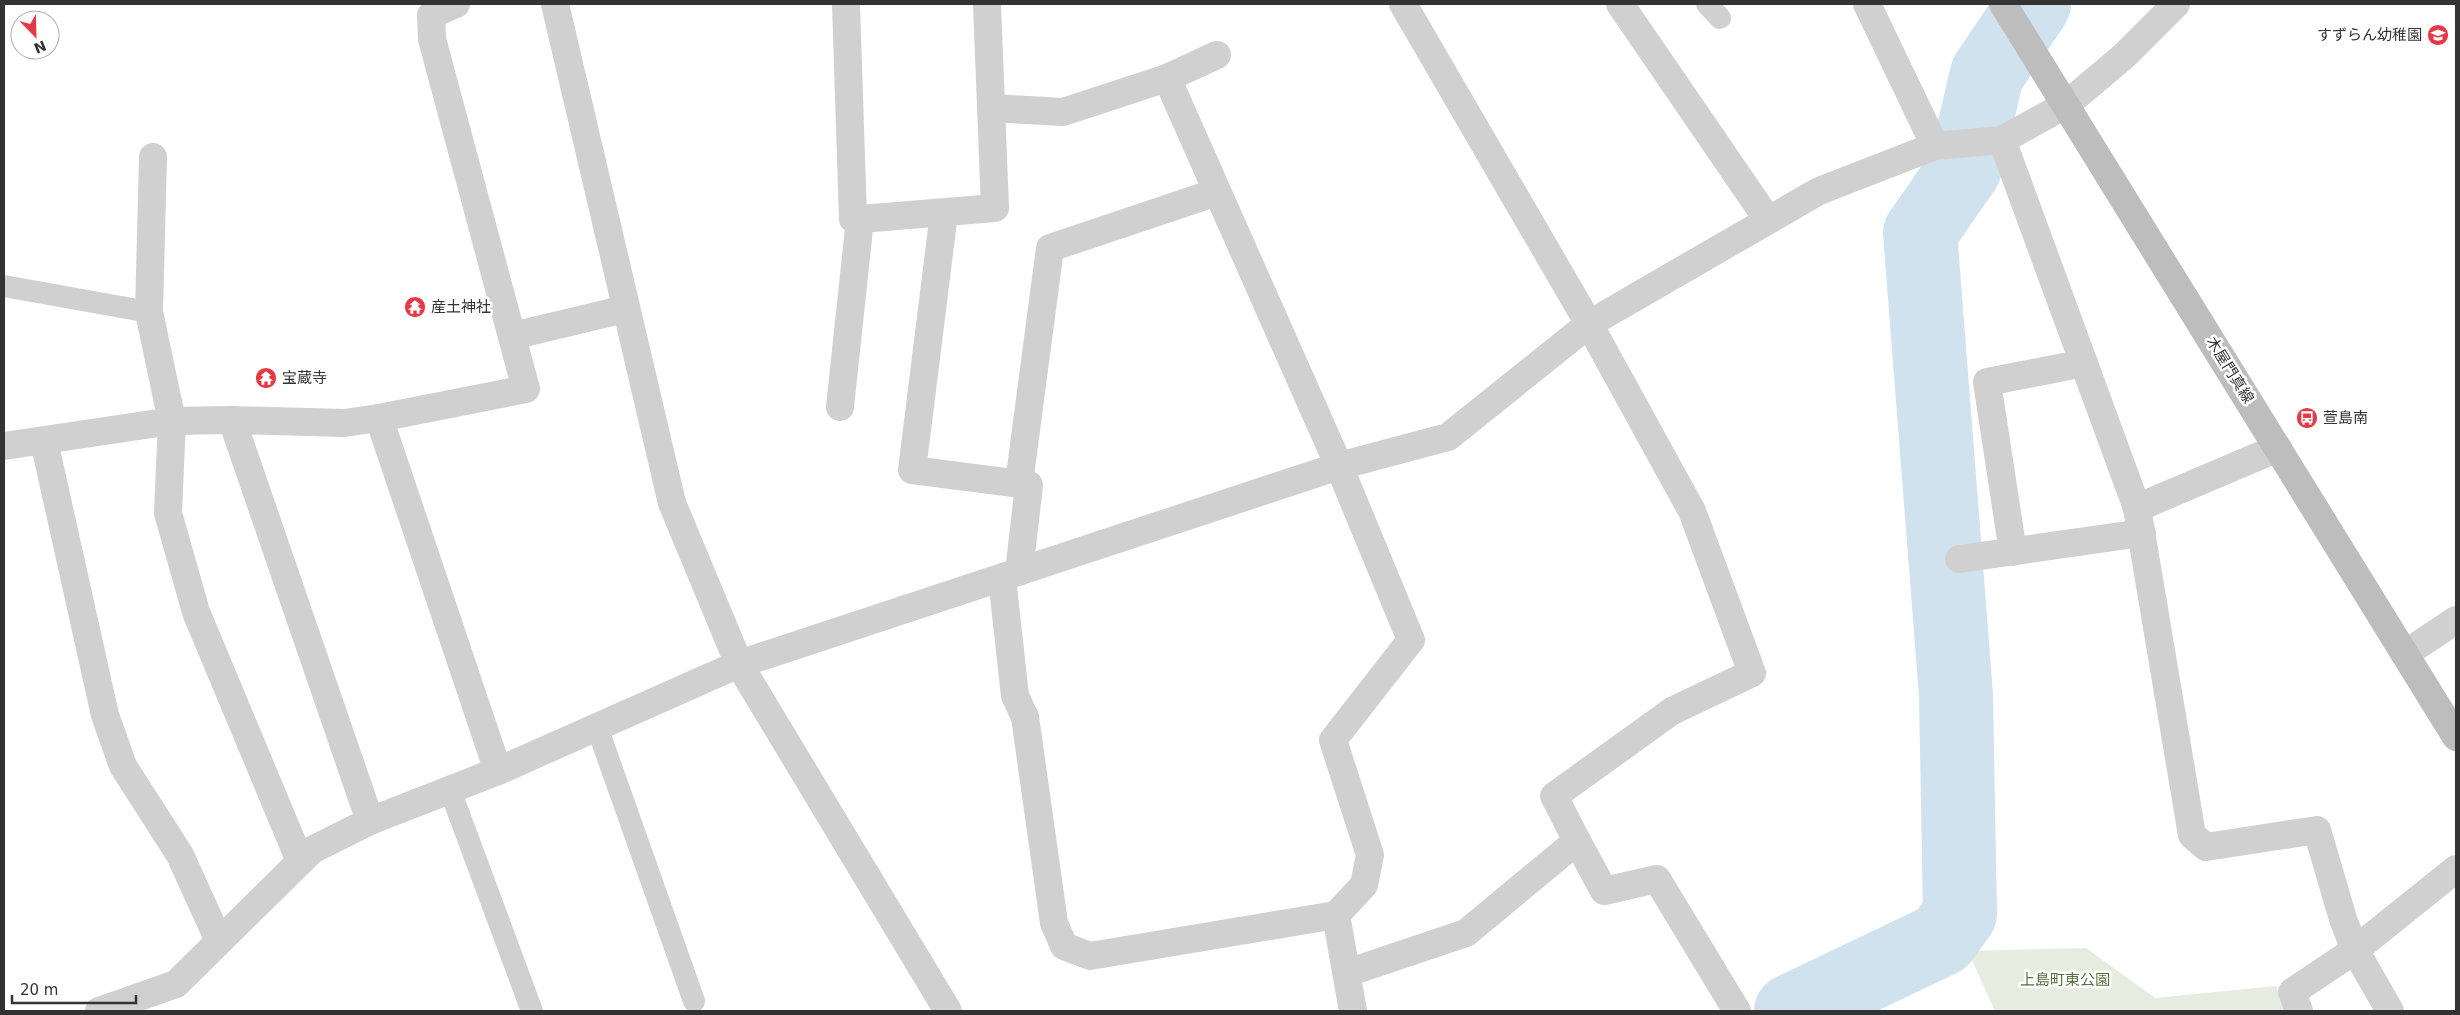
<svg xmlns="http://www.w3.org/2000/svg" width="2460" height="1015" viewBox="0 0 2460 1015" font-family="'DejaVu Sans','Noto Sans JP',sans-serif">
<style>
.green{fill:#e6ecdf}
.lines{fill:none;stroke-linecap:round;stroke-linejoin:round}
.river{stroke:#cfe2ee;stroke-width:74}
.service{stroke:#d0d0d0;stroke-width:22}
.minor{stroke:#d0d0d0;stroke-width:28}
.secondary{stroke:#bdbdbd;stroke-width:28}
.labels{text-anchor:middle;stroke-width:5;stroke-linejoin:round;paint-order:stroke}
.poi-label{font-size:15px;fill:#333;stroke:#fff;text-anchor:start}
.street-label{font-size:15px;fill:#333;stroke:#fff}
.park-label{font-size:15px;fill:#56703f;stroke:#fff}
</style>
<rect width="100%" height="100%" fill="#fff"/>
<path class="green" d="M2086,948l69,50 121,-12 9,25h-290l-27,-60z"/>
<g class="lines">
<path class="river" d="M1791,1011l151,-72 18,-25 -4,-219 -36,-462 45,-65 22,-94 47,-70"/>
<g class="service">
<path d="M1707,4l13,14"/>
<path d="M4,286l145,26"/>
<path d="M597,727l97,274"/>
<path d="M450,790l82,221"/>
</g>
<g class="minor">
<path d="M555,4l117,499 67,161 209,347"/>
<path d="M846,4l7,215h7l135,-11 -8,-204"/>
<path d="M1620,4l148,216"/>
<path d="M1867,4l68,142"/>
<path d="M1167,78l172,388 72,174 -78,100 37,115 -6,30 -28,30 17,96"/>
<path d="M991,108l72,4 104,-34 50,-23"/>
<path d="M2002,140l135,368 55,327 14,12 111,-17 26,89 12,31 35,61"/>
<path d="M153,157l-4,155 23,109 -4,92 28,99 104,249"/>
<path d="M944,213l-32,257 117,15 -10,87"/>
<path d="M512,336l113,-27"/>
<path d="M840,407l20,-188"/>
<path d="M379,418l147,-29 -94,-350 -1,-24 25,-11"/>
<path d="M232,420l112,3 35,-5 119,353"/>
<path d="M44,441l61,274 18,51 57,89 39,86"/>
<path d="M4,446l168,-25 60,-1 138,401"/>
<path d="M1019,483l31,-235 167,-56"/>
<path d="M2137,508l141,-60"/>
<path d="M2013,552l-26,-170 97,-19"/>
<path d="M1959,559l183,-26"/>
<path d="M1002,578l13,118 10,21 29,206 10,23 26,10 246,-41"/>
<path d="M2405,654l51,-34"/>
<path d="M1577,841l27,50 53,-12 80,132"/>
<path d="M1347,973l119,-40 111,-92 -23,-45 118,-85 80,-38 -60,-162 -103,-187 -186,-320"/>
<path d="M99,1011l77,-27 136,-134 58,-29 128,-50 241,-107 600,-198 109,-29 141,-113 230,-133 116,-45 67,-6 65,-36 57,-48 52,-52"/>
<path d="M2299,1011l-7,-19 63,-42 101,-81"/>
</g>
<path class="secondary" d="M2003,4l453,733"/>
</g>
<defs>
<g id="school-disc" transform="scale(1.125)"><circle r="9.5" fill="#e63946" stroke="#fff"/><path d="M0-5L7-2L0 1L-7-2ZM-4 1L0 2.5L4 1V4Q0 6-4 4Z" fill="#fff"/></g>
<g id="temple-disc" transform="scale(1.125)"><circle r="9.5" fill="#e63946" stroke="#fff"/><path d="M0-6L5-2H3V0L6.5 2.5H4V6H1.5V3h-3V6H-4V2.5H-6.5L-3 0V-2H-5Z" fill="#fff"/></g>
<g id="bus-disc" transform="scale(1.125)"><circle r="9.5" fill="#e63946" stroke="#fff"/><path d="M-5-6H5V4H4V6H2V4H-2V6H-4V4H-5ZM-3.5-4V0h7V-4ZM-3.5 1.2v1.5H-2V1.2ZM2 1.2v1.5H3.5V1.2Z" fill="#fff"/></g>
</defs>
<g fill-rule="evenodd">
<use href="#school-disc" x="2438" y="35"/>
<use href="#temple-disc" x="415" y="307"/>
<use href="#temple-disc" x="266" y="378"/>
<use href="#bus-disc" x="2307" y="418"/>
</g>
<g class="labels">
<g class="poi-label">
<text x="2422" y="40" text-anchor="end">すずらん幼稚園</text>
<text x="431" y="312">産土神社</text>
<text x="282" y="383">宝蔵寺</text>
<text x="2323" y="423">萱島南</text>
</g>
<g class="street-label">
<text transform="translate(2230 370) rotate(58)" y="5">木屋門真線</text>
</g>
<g class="park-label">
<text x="2065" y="985">上島町東公園</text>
</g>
</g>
<rect width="2460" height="1015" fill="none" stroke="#333333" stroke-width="10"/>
<g transform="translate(35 35) rotate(157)"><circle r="24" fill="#ffffff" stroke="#adadad"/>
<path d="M0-4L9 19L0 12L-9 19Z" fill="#e63946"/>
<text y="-8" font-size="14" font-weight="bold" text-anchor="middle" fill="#333333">N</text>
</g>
<path d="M12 995v8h124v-8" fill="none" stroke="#333333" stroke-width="2.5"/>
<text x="20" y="995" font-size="15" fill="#333333" stroke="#ffffff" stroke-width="4" paint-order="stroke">20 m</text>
</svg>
